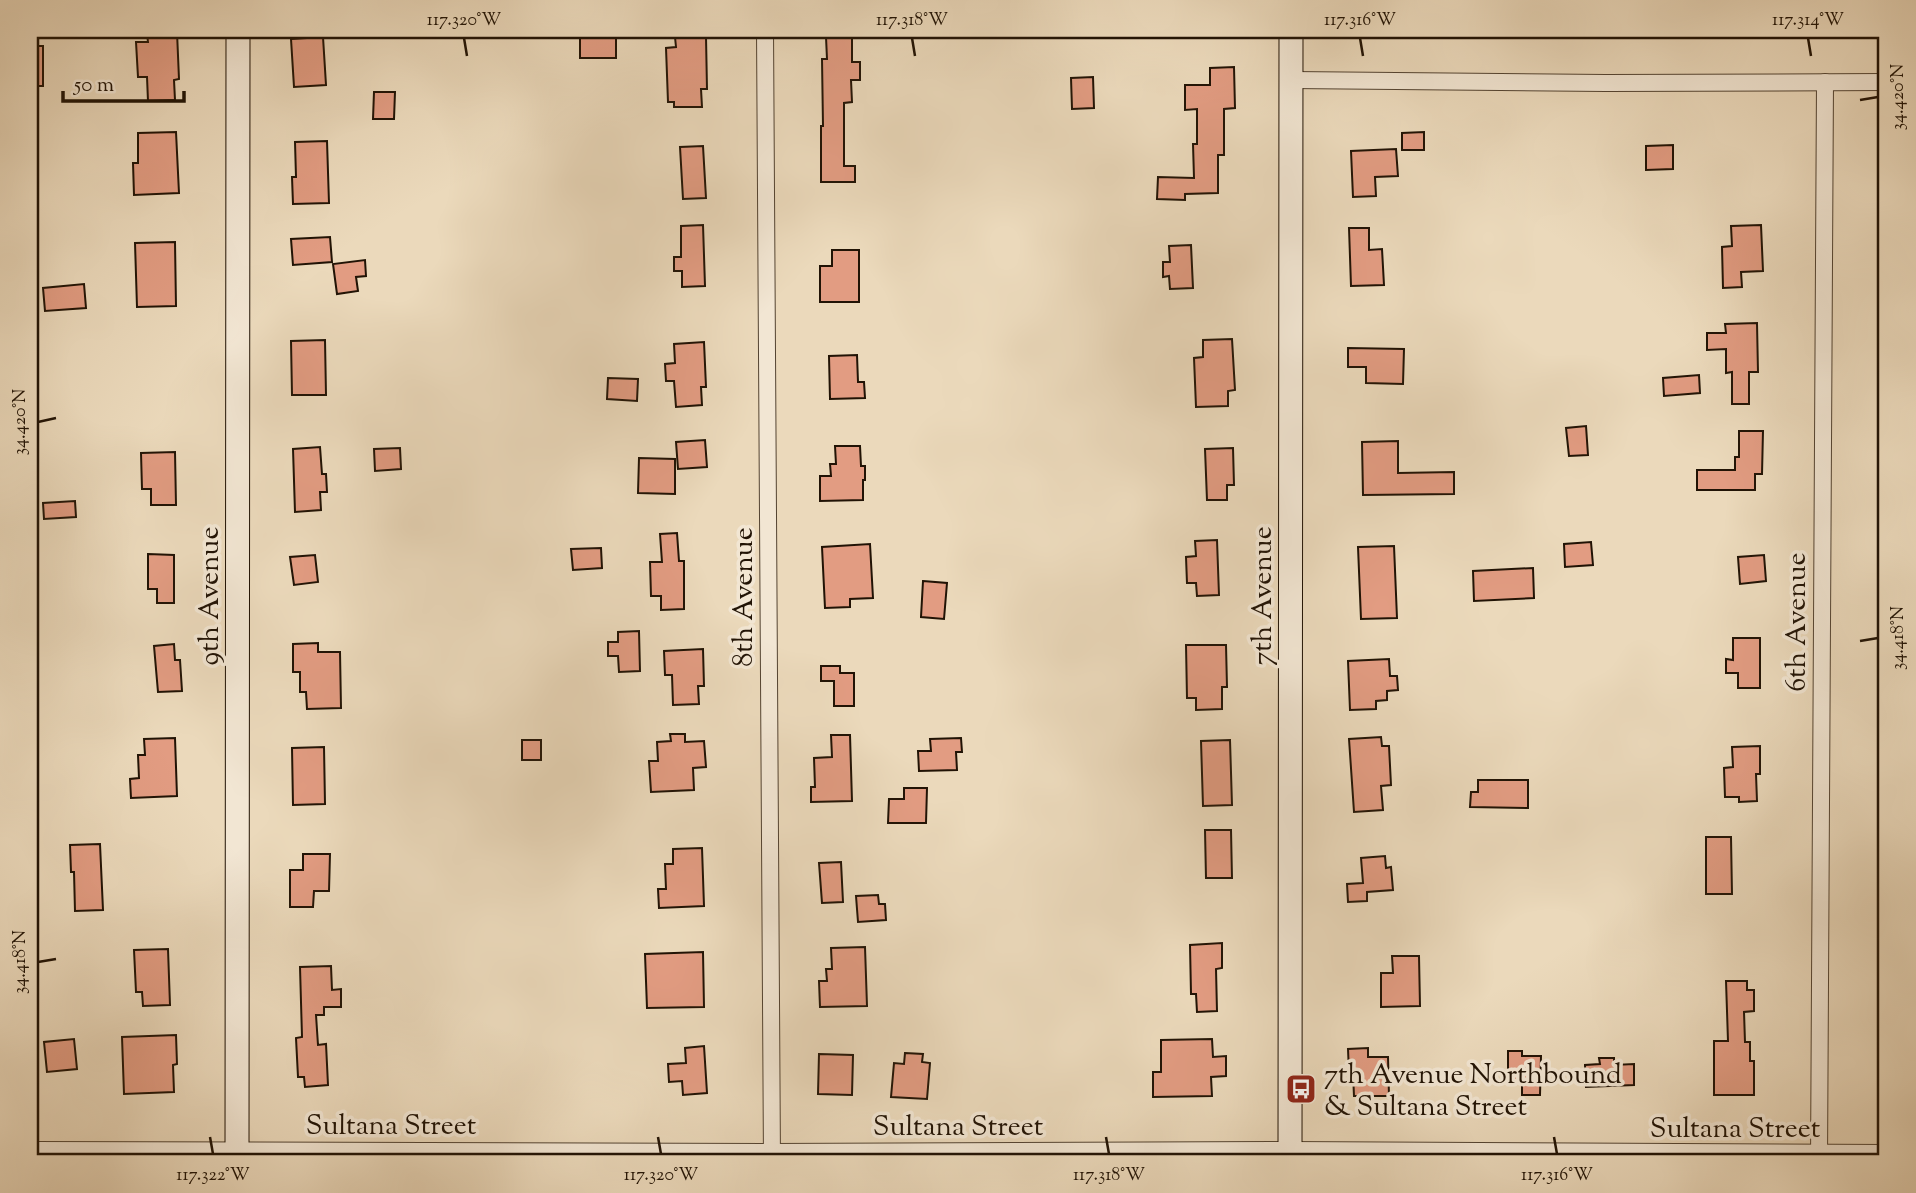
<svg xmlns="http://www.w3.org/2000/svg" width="1916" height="1193" viewBox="0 0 1916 1193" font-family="'Sorts Mill Goudy',serif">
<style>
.building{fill:#e29c82;stroke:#211305;stroke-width:2}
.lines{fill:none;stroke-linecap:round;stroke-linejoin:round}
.street-casing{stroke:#544432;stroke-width:18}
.secondary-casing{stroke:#211305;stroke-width:25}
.street{stroke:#f2e6d3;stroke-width:16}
.secondary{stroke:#f2e6d3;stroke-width:23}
.ticks{fill:none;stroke:#211305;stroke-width:2.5}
.labels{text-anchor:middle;stroke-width:7;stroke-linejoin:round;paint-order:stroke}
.street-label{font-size:28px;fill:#211305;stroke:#f2e6d3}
.poi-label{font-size:28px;fill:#211305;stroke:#f2e6d3;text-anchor:start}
.neatline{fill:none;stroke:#211305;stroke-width:2.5}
.ticks-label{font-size:18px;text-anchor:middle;fill:#211305}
</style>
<rect width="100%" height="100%" fill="#ebd9bb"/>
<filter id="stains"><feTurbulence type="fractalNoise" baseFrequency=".00286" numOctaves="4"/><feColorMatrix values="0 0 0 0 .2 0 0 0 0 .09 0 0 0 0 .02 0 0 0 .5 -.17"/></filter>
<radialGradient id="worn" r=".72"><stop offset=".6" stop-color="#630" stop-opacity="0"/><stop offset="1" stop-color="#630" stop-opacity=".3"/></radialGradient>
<g class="building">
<path d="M177,32l2,47 -5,1 1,20 -27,1 -1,-24h-9l-2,-35h12l-1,-8z"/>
<rect x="580" y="35" width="36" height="23"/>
<path d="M323,37l3,48 -32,2 -3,-48z"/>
<path d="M675,37h31l1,52h-6l1,18h-28v-5h-6l-2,-54 10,-1z"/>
<path d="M826,37h26v25h8v18h-9l1,22 -8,1v63h11v16h-34v-56h2l-1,-67h5z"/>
<rect x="30" y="46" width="13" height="40"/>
<path d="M1234,67l1,41 -11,1v46h-6v38l-33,1v6l-28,-1 1,-22 36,1 -1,-34h4v-35l-12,1v-25h25v-17z"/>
<path d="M1093,77l1,31 -22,1 -1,-31z"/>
<path d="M374,92h21l-1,27h-21z"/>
<path d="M176,132l3,61 -45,2 -1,-32h5v-30z"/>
<path d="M1424,132v18h-22v-17z"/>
<path d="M327,141l2,62 -36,1 -1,-27h4l-1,-35z"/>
<path d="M1673,145v24l-27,1v-24z"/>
<path d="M703,146l3,52 -23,1 -3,-52z"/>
<path d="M1396,149l2,27 -23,1 1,19 -23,1 -2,-46z"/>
<path d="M703,225l2,61 -23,1v-16h-8v-14h7v-31z"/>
<path d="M1761,225l2,46 -22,1 1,15 -19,1 -1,-41 10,-1 -1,-20z"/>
<path d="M1349,228h20v22l13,-1 2,36 -33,1z"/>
<path d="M330,237l2,25 -39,3 -2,-26z"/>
<path d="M175,242l1,64 -39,1 -2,-64z"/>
<path d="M1191,245l2,43 -23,1 -1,-13 -6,1v-15h7l-1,-16z"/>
<path d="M832,250h27v52h-39v-36h12z"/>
<path d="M365,260l1,16 -10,1 2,14 -21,3 -4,-30z"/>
<path d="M84,284l2,24 -41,3 -2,-23z"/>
<path d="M1757,323l1,49h-9v32h-17v-32l-6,1v-24l-19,1v-17h19l-1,-9z"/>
<path d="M1232,339l3,51 -7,1v15l-32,1 -2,-49 9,-1v-17z"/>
<path d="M325,340l1,55h-34l-1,-54z"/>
<path d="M704,342l2,45h-5l1,18 -26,2 -2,-26h-8l-1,-17 10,-1 -1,-19z"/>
<path d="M1348,348l56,1 -1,35 -37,-1v-16h-18z"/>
<path d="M857,355l1,27h6l1,16 -35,1 -1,-43z"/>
<path d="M1699,375l1,18 -36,3 -1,-18z"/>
<path d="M608,378l30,1 -1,22 -30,-2z"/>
<path d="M1586,426l2,29 -19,1 -3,-28z"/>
<path d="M1739,431h24l-1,43h-7v16h-58v-20h38v-13h4z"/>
<path d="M705,440l2,27 -29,2 -2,-27z"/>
<path d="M1398,441v32l56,-1v22l-91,1 -1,-53z"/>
<path d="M835,446h25l1,20h4v14h-2v20l-43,1v-25h11l-1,-12h6z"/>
<path d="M320,447l2,27h4l1,18h-7l1,18 -26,2 -2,-63z"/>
<path d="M400,448l1,21 -26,2 -1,-22z"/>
<path d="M1233,448l1,37h-7v15h-20l-2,-51z"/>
<path d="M175,452l1,53h-25v-16h-9l-1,-36z"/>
<path d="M639,458l36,1v35l-37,-1z"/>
<path d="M75,501l1,16 -32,2 -1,-16z"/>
<path d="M677,533l2,28h5v48l-23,1v-14h-10l-1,-34h12l-2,-28z"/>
<path d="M1217,540l2,55 -22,1 -1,-13h-9l-1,-26 10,-1 -1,-15z"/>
<path d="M1591,542l2,23 -28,2 -1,-23z"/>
<path d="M870,544l3,54 -23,1v8l-25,1 -3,-61z"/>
<path d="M1394,546l3,72 -36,1 -3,-72z"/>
<path d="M601,548l1,20 -29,2 -2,-21z"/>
<path d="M148,554l26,1v48h-17v-14h-9z"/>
<path d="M315,555l3,27 -24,3 -4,-28z"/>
<path d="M1764,555l2,26 -26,3 -2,-27z"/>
<path d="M1533,568l1,30 -60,3 -1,-30z"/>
<path d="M923,581l24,2 -3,36 -23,-2z"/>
<path d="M639,631l1,40 -21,1 -1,-16h-10v-14h10v-10z"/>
<path d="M1733,638h27v50h-22v-15h-12v-14l7,1z"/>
<path d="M318,643v9h22l1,56 -34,1 -1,-17h-6v-20h-7v-28z"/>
<path d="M174,644l1,16h5l2,31 -24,1 -4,-46z"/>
<path d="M1186,645h40l1,42h-5v22l-26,1v-12h-9z"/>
<path d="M703,649l1,37h-6l1,18 -26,1 -1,-30h-7l-1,-24z"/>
<path d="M1389,659l1,17h7l1,14 -11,1v9l-11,1v8l-26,1 -2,-49z"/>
<path d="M821,666h19v7h14v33h-20v-25h-13z"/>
<path d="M670,734h15v8l19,-1 2,26 -13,1 1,22 -43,2 -2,-31h9l-1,-19 14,-1z"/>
<path d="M831,735h19l2,66 -41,1v-15h4l-1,-29 18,-1z"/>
<path d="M1381,737l1,9h7l2,39 -10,1 2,24 -29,2 -5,-73z"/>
<path d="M175,738l2,58 -46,2 -1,-19 9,-1 -1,-23h7l-1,-16z"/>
<path d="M961,738l1,14h-6l1,18 -38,1 -1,-20h13l-1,-12z"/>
<rect x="522" y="740" width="19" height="20"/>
<path d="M1230,740l2,65 -29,1 -2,-65z"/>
<path d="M1760,746v28h-4l1,27 -18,1v-5h-14l-1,-29 9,-1 -1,-20z"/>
<path d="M324,747l1,57 -32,1 -1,-57z"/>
<path d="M1478,780h50v28l-58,-1 1,-15h7z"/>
<path d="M904,788h23l-1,35h-38l1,-24h15z"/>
<path d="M1205,830h26l1,48h-26z"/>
<path d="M1706,837h25l1,57h-26z"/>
<path d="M100,844l3,66 -28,1 -1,-39h-3l-1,-27z"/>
<path d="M702,848l2,58 -45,2 -1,-19h8l-1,-25h8v-15z"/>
<path d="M303,854h27l-1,37h-15l-1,16h-23v-37h13z"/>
<path d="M1385,856l1,12 5,-1 2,23 -26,2v9l-19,1 -1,-18 16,-1 -2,-25z"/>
<path d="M841,862l2,40 -21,1 -3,-40z"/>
<path d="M878,895l1,9h6l1,16 -28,2 -2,-26z"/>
<path d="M1222,943v25l-6,1 1,42 -20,1 -1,-18h-5l-1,-49z"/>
<path d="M865,947l2,59 -47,1 -1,-26h8l-1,-12h6l-1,-21z"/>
<path d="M168,949l2,56 -27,1 -1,-14h-6l-2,-42z"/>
<path d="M703,952l1,55 -57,1 -2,-54z"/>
<path d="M1392,956h27l1,50 -39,1v-34h12z"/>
<path d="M331,966l1,24 9,-1v18h-17v8h-8l2,30 8,-1 2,41 -23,2 -1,-10h-6l-2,-39 6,-1 -2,-70z"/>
<path d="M1726,981h21v9h7v21l-10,1 1,30h5v19h4v34h-40v-54h14z"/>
<path d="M176,1035l1,29 -4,1 1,27 -50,2 -2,-57z"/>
<path d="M74,1039l3,30 -30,3 -3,-30z"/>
<path d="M1212,1039l1,18 13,-1v20l-15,1 1,19 -59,1v-25h8v-32z"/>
<path d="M704,1046l3,47 -24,2 -1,-14 -13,1 -1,-18 18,-1 -1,-15z"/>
<path d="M1368,1048v9h20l1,39h-35l-1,-23h-4l-1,-24z"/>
<path d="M1508,1051h14v5h19l-1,39h-18v-13l-14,1z"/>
<path d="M905,1053l18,1 -1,8 8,1 -3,36 -36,-2 3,-34 10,1z"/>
<path d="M819,1054l34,1 -1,40 -34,-1z"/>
<path d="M1599,1058h15v7l20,-1v21l-48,2 -1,-22 15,-1z"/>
</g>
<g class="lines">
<g class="street-casing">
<g id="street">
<path d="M765,30l7,1133"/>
<path d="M1292,80l314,3 280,-1"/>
<path d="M30,1150l742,2 518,-2 596,3"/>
<path d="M1819,1163l6,-1081"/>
</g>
</g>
<g class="secondary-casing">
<g id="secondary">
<path d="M237,1163l1,-1133"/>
<path d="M1290,1163l1,-1133"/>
</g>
</g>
<use href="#street" class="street"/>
<use href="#secondary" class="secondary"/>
</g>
<path class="ticks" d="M464,38l3,18M912,38l3,18M1360,38l3,18M1808,38l3,18M1860,100l18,-3M38,422l18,-4M1860,641l18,-3M38,962l18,-3M210,1137l3,17M658,1137l3,17M1106,1137l3,17M1554,1137l3,17"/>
<defs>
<g id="bus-square" transform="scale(1.575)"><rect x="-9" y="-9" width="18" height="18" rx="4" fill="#8f2418" stroke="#f2e6d3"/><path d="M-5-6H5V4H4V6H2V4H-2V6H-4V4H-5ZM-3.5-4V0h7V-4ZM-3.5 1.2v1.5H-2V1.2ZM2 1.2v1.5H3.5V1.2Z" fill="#fff"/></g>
</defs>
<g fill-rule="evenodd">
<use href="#bus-square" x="1301" y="1089"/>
</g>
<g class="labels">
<g class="street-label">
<text transform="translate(208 596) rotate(-90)" y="10">9th Avenue</text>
<text transform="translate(1261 596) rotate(-90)" y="10">7th Avenue</text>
<text transform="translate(742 597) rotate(-90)" y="10">8th Avenue</text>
<text transform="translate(1795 622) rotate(-90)" y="10">6th Avenue</text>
<text x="391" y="1134">Sultana Street</text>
<text x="958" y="1135">Sultana Street</text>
<text x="1735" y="1137">Sultana Street</text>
</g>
<g class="poi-label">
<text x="1324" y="1083">7th Avenue Northbound<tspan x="1324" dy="32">&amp; Sultana Street</tspan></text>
</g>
</g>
<rect width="1916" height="1193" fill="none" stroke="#ebd9bb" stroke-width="77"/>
<path d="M63 91v10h121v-10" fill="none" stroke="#211305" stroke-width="3.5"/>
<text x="74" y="91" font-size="21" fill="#211305" stroke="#f2e6d3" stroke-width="5" paint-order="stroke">50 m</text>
<rect x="38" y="38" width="1840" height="1116" class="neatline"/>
<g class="ticks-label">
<text x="464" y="25">117.320°W</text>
<text x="912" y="25">117.318°W</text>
<text x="1360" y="25">117.316°W</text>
<text x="1808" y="25">117.314°W</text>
<text transform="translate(1897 97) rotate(-90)" y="6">34.420°N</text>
<text transform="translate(19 422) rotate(-90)" y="6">34.420°N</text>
<text transform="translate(1897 638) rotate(-90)" y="6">34.418°N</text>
<text transform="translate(19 962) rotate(-90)" y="6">34.418°N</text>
<text x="213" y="1180">117.322°W</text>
<text x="661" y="1180">117.320°W</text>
<text x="1109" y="1180">117.318°W</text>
<text x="1557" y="1180">117.316°W</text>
</g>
<rect width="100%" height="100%" filter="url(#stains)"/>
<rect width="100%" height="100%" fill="url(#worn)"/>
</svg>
